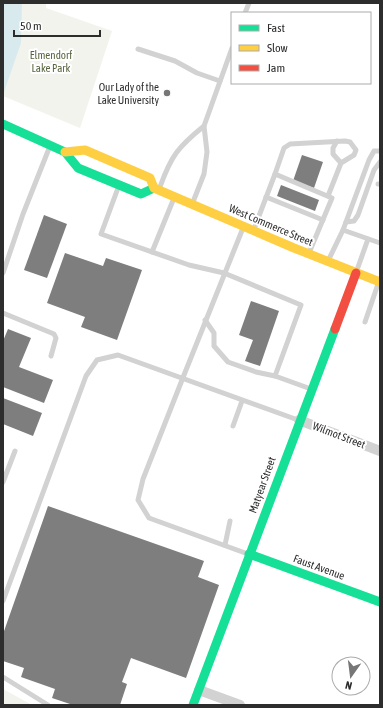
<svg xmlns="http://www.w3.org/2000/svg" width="383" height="708" viewBox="0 0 383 708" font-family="'Asap Condensed',sans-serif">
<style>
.green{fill:#f1f3ec}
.water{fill:#d9eaee}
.building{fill:#7e7e7e}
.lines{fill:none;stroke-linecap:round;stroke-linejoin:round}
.lane{stroke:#d2d2d2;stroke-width:5}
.street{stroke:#d2d2d2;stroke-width:10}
.fast{stroke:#16e098;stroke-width:9}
.slow{stroke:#ffcf43;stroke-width:9}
.jam{stroke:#f24e42;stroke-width:9}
.poi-dot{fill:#767676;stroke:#fff;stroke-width:1.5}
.labels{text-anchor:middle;stroke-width:4;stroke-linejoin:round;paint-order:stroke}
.park-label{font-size:11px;fill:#57643f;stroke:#fff}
.poi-label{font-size:11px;fill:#2d2d2d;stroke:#fff;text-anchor:end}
.street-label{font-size:11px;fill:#2d2d2d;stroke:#fff}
</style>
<rect width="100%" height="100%" fill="#fff"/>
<g class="green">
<path d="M3,3h43v5l66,23 -32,97 -77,-32z"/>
<path d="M3,689l29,16h-29z"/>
</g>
<path class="water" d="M3,3h19l-1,40 -18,52z"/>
<g class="building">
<path d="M302,155l21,7 -9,26 -21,-7z"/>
<path d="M281,185l38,15 -4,11 -38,-15z"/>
<path d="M44,215l23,9 -20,54 -23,-8z"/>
<path d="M65,253l38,13 3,-8 36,12 -25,70 -36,-13 4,-10 -38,-14z"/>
<path d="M251,301l28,10 -19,55 -15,-5 8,-21 -14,-5z"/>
<path d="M8,329l23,9 -12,29 34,13 -9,23 -41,-16v-46z"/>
<path d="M3,398l39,15 -9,23 -30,-12z"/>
<path d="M48,506l156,55 -6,16 21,8 -33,93 -55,-20 -9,24 5,2 -7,21h-47l-21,-7 3,-9 -34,-12 3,-9 -21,-7v-27z"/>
</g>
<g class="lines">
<g class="lane">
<path d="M245,13l4,-10"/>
<path d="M138,49l37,12 22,12 23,8"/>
<path d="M337,141l-4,7v6l8,9"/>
<path d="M275,174l9,-26 6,-4 55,-3 5,1 6,8 -2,5 -13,8 -13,33"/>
<path d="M378,184h2"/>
<path d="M160,187c11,-31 18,-40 44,-61"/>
<path d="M118,188l-17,46 88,31 35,8 77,32 -26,71 36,13"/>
<path d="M266,197l57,23"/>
<path d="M193,202l11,-28 3,-22 -3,-26 28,-78"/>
<path d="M346,222l8,-1 4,-6 16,-45 6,-8"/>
<path d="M243,228l-59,147 -41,104 -5,21 11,18 99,36"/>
<path d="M254,229l21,-55 57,24 -23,55"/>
<path d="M343,230l26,-70 5,-9h6"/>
<path d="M152,252l22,-54"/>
<path d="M328,261l15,-31 37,13"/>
<path d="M357,270l11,-31"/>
<path d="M3,273l20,-59 27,-68"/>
<path d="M3,313l51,21 2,4 -5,18"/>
<path d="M205,320l9,13v13l14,16 28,10 19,4"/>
<path d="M365,322l13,-38"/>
<path d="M233,426l9,-25"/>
<path d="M3,482l12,-31"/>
<path d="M225,545l5,-24"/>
<path d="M3,601l83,-225 11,-16 21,-5 180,65"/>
<path d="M3,677l45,28"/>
</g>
<g class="street">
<path d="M299,420l81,31"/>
<path d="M199,690l41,15"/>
</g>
<g class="fast">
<path d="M3,124l62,28 13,16 63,26 13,-6"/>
<path d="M249,554l131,48"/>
<path d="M193,705l142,-376"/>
</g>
<path class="slow" d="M65,152l20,-2 65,28 4,10 140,60 86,34"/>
<path class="jam" d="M335,329l21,-56"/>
</g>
<circle class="poi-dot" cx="167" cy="93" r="4"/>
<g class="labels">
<g class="park-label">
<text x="51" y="59">Elmendorf<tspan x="51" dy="13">Lake Park</tspan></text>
</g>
<g class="poi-label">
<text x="159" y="91">Our Lady of the<tspan x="159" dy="13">Lake University</tspan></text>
</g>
<g class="street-label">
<text transform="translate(271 225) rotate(23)" y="4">West Commerce Street</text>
<text transform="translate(339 435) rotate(21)" y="4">Wilmot Street</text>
<text transform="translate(262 485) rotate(-70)" y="4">Matyear Street</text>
<text transform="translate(319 567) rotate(20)" y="4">Faust Avenue</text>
</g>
</g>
<rect width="383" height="708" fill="none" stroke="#2d2d2d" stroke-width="8"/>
<rect x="231" y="12" width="140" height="72" fill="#ffffff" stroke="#ababab"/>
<rect x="239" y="25" width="20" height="6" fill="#16e098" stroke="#ababab"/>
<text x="267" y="32" font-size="12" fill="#2d2d2d">Fast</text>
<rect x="239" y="45" width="20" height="6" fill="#ffcf43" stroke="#ababab"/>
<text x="267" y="52" font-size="12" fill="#2d2d2d">Slow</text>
<rect x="239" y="65" width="20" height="6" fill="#f24e42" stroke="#ababab"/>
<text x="267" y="72" font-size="12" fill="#2d2d2d">Jam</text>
<g transform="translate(351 676) rotate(194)"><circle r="19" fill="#ffffff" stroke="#ababab"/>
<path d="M0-3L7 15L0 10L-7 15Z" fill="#767676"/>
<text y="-6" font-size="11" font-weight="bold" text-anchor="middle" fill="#2d2d2d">N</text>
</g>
<path d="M14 30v6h86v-6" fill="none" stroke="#2d2d2d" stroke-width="2"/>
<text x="20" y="30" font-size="12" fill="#2d2d2d" stroke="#ffffff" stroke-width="3" paint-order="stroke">50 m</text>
</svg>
